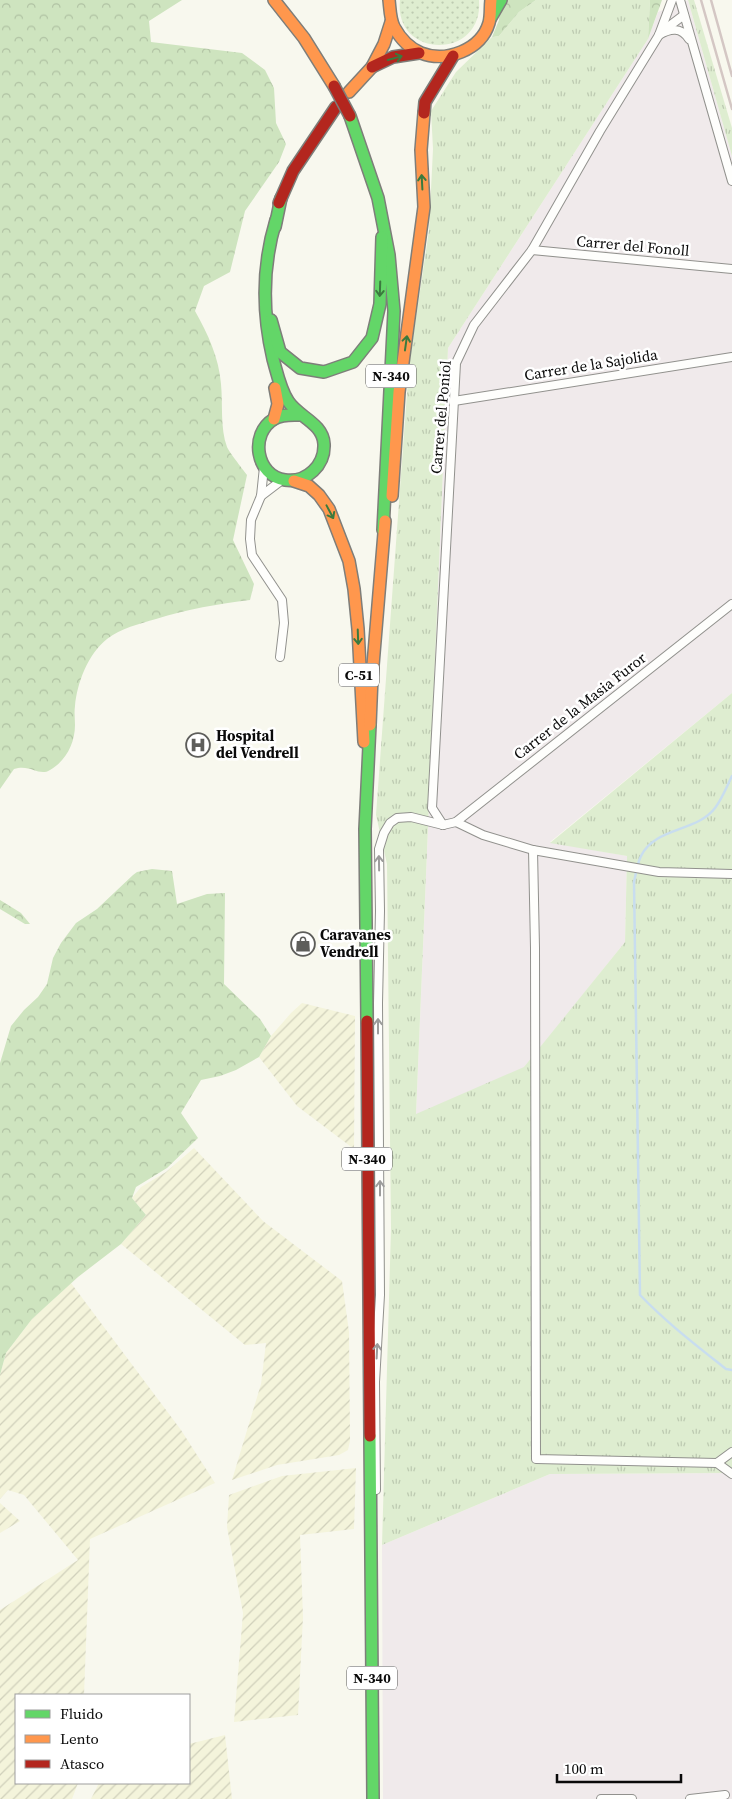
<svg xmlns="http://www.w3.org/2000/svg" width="732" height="1799" viewBox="0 0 732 1799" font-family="'Source Serif 4',serif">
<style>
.industrial{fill:#f0eaeb}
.farmland{fill:url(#farmland-furrows)}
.grass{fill:url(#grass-tufts)}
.forest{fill:url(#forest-crowns)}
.garden{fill:url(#garden-dots)}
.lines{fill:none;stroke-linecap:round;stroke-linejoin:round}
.stream{stroke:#c8ddef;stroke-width:2.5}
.street-casing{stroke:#91918d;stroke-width:10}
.fast-casing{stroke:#7e7e7a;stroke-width:14}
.slow-casing{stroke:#7e7e7a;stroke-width:14}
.jam-casing{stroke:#7e7e7a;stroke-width:14}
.street{stroke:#fefefc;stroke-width:8}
.fast{stroke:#63d668;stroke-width:11}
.slow{stroke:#ff974d;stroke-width:11}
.jam{stroke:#b3261e;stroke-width:11}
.rail{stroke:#d4c7c4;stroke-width:2.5}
.jam-bridge-casing{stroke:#7e7e7a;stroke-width:14;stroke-linecap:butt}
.jam-bridge{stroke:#b3261e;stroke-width:11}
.oneway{stroke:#3b7a3e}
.oneway2{stroke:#9c9c9b}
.labels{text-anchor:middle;stroke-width:5;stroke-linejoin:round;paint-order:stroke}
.shield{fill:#fff;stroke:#545454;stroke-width:1}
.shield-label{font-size:14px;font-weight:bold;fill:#0a0a0a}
.street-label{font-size:15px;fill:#0a0a0a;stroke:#fff}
.poi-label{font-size:15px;font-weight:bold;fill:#0a0a0a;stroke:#fff;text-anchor:start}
</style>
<defs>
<pattern id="farmland-furrows" width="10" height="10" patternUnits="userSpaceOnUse" patternTransform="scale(1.25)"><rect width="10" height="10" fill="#f4f4db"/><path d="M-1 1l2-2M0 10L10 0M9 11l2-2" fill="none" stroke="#d0d0bb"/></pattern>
<pattern id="grass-tufts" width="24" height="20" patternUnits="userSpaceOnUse" patternTransform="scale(1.25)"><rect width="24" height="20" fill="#deedd0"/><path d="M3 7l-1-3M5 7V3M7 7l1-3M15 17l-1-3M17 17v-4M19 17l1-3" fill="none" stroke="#bdcab1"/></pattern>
<pattern id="forest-crowns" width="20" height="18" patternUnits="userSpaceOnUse" patternTransform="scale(1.25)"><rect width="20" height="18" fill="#cee4bf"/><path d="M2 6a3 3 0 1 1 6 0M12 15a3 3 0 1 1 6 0" fill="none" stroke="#b0c2a3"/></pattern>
<pattern id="garden-dots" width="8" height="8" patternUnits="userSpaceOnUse" patternTransform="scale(1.25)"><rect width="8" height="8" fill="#deedd0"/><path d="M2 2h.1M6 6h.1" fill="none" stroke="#bdcab1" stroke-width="1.8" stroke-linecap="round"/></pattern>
</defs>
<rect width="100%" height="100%" fill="#f8f8ee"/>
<g class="industrial">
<path d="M688,0l44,156v537l-182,149 77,14 -2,86 -101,126 -108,47 32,-767 200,-309 10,-27z"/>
<path d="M732,1473v326h-349l-1,-254 168,-71z"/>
</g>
<g class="farmland">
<path d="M302,1003l53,13 -1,133 -57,-43 -38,-49 12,-21 20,-23z"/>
<path d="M194,1148l69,73 79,60 7,51 1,109 -2,9 -9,5 -62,10 -45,15 29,-96 5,-41 -21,2 -124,-101 25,-29 -14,-17 9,-11 25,-15z"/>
<path d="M71,1283l110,147 34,53 -125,56 -6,156h-68v88h62l-6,16h-72v-189l78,-50 -54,-65 -16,-5 -8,9v-124l6,-22 26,-34z"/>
<path d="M356,1468l-2,61 -54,6 3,82 -5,98 -64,7 9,-109 -16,-86 2,-32 53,-19z"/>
<path d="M0,1503l20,18 -20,12z"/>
<path d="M225,1735l7,64h-141l8,-16h90v-39z"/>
</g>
<g class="grass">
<path d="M536,0h114l-2,39 -200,309 -32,766 108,-47 101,-125 2,-86 -77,-13 182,-150v780l-182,1 -168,71 9,-317 -4,-364 -11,-49 33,-449 20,-136 4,-81 -2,-38 25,-39 36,-35 7,-1 20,-24z"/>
<path d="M688,0h6l38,128v28z"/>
</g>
<g class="forest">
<path d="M0,0h182l-33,21 2,21 91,11 23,17 9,18 2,35 10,21 -7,18 -34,49 -15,61 -26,14 -9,25c13,23 24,47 26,73 2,20 -1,44 6,63 2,5 15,21 20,28l-14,65 21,44 -4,16c-32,4 -63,9 -94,19 -17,5 -35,9 -49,20 -19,15 -30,44 -32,67 -1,7 0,13 0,19 0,18 -9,36 -25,45 -11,7 -19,-6 -36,-1l-14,20z"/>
<path d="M500,0h36l-17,12 -20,24 -7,1 7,-17z"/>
<path d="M650,0h12l-14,39z"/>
<path d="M152,869l20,2 5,33 30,-10 18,-1 -1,91 36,35 11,17 -12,21 -23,13 -16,6 -19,4 -20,33 17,25 -31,30 -31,19 -4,11 14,17 -25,29 -43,33 -46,42 -26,34 -6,22v-312l11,-37 13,-16 14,-13 9,-13 6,-26 8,-15 15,-20 21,-14 36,-34 4,-3z"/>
<path d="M0,900l21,13 9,11h-5l-25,-15z"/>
</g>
<path class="garden" d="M400,0h79c5,61 -86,59 -79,0z"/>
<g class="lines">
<path class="stream" d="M732,776c-5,10 -10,23 -17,32 -18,24 -60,19 -74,48 -4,8 -5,18 -7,26l6,413c27,28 57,51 86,74l6,1"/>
<g class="street-casing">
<g id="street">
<path d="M680,0l52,181"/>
<path d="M664,30l20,-15"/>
<path d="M659,35c12,-7 22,-8 30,4"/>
<path d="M532,250l200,19"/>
<path d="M454,401l278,-44"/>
<path d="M264,467l-3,29 -10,24 -1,19 2,16 30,45 2,23 -4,34"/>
<path d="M261,496l21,-16"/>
<path d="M456,822l27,13 50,15 126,22 73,2"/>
<path d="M443,825l-11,-17 24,-445 18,-38 58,-75 68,-119 59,-96 13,-35"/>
<path d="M443,825l13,-3 276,-218"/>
<path d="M533,850l2,98 1,511 181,4 15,-11"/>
<path d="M717,1463l15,11"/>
<path d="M376,1490l-1,-108 5,-87 -2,-292 2,-92 -1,-62 5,-16 6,-10 7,-5 14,-1 32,8"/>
<path d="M601,1799h31"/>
<path d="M690,1799l35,-4"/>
</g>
</g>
<g class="fast-casing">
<g id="fast">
<path d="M490,19l11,-19"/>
<path d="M350,116l28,82 11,57 5,56 -11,219"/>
<path d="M276,220c-14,46 -14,92 -3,139 4,14 7,30 15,42 10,16 35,22 36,43 1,21 -17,39 -39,36 -29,-4 -36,-46 -11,-61 8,-5 17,-4 26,-4"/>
<path d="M275,227l6,-29"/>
<path d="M271,320l9,32 20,16 24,4 29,-10 19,-24 8,-34 2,-67"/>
<path d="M367,1021l-2,-192 5,-104"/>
<path d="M370,1436l3,363"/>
</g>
</g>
<g class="slow-casing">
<g id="slow">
<path d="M274,0l30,38 30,48"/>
<path d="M389,0c1,8 1,19 5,27 6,11 15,21 27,26 25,10 60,-3 68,-30 2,-7 1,-16 2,-23"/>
<path d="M349,92l23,-25 12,-23 7,-22"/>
<path d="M274,419l4,-15 -3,-16"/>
<path d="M294,481l15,5 10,9 10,14 20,52 5,28 4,40 6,113"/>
<path d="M392,496l7,-104 25,-185 -3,-57 3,-37"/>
<path d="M370,725l2,-48 13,-156"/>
</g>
</g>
<g class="jam-casing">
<g id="jam">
<path d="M372,67l21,-10 26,-4"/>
<path d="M424,113l1,-11 28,-46"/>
<path d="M279,203l14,-32 43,-64"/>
<path d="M367,1021l3,415"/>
</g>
</g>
<use href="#street" class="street"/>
<use href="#fast" class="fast"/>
<use href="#slow" class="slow"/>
<use href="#jam" class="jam"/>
<g class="rail">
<path d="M701,0l31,109"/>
<path d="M711,0l21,76"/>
</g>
<g class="jam-bridge-casing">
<path id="jam-bridge" d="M334,86l16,30"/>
</g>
<use href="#jam-bridge" class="jam-bridge"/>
</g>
<defs><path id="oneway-shaft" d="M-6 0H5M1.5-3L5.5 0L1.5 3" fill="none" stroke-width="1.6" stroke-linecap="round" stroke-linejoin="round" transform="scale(1.25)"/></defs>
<g class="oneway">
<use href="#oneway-shaft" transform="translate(395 58) rotate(-15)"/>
<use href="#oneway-shaft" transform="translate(422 182) rotate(-93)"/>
<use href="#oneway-shaft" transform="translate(380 289) rotate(92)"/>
<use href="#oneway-shaft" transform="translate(406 343) rotate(-82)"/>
<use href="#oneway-shaft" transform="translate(330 512) rotate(62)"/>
<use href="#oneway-shaft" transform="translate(358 637) rotate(88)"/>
</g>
<g class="oneway2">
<use href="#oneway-shaft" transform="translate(379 863) rotate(-91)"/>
<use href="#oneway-shaft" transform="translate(378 1026) rotate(-90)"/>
<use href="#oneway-shaft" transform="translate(380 1188) rotate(-90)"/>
<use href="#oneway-shaft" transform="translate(377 1351) rotate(-87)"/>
</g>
<defs>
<g id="hospital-ring" transform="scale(1.25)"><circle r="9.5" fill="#fff" stroke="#5d5d5a" stroke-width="1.5"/><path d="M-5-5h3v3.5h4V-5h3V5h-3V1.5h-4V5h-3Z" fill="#5d5d5a"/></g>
<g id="shop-ring" transform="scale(1.25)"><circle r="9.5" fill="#fff" stroke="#5d5d5a" stroke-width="1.5"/><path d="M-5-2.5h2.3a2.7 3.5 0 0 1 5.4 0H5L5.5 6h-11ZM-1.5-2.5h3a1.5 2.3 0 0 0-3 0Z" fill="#5d5d5a"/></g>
</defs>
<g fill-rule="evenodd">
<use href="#hospital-ring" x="198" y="745"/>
<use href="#shop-ring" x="303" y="944"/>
</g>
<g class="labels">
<g class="shield">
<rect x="366" y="364.5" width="50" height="23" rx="4"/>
<rect x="339" y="663.5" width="40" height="23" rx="4"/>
<rect x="342" y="1147.5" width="50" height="23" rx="4"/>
<rect x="347" y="1666.5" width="50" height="23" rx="4"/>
</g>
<g class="shield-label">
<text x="391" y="381">N-340</text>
<text x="359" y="680">C-51</text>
<text x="367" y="1164">N-340</text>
<text x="372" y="1683">N-340</text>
</g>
<g class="street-label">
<text transform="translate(633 246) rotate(5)" y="5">Carrer del Fonoll</text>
<text transform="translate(591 365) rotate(-9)" y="5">Carrer de la Sajolida</text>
<text transform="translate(441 417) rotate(-85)" y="5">Carrer del Poniol</text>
<text transform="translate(580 706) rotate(-38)" y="5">Carrer de la Masia Furor</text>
</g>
<g class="poi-label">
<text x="216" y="741">Hospital<tspan x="216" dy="17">del Vendrell</tspan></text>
<text x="320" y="940">Caravanes<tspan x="320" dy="17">Vendrell</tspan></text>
</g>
</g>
<rect x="15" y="1694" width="175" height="90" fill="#ffffff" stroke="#9d9d9d"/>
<rect x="25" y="1710" width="25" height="8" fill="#63d668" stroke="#9d9d9d"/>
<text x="60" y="1719" font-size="15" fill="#0a0a0a">Fluido</text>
<rect x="25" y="1735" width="25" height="8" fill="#ff974d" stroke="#9d9d9d"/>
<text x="60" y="1744" font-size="15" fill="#0a0a0a">Lento</text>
<rect x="25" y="1760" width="25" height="8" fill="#b3261e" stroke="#9d9d9d"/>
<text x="60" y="1769" font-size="15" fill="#0a0a0a">Atasco</text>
<path d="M557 1774v8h124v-8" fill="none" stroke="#0a0a0a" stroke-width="2.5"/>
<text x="564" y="1774" font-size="15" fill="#0a0a0a" stroke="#ffffff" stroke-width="4" paint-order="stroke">100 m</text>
</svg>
